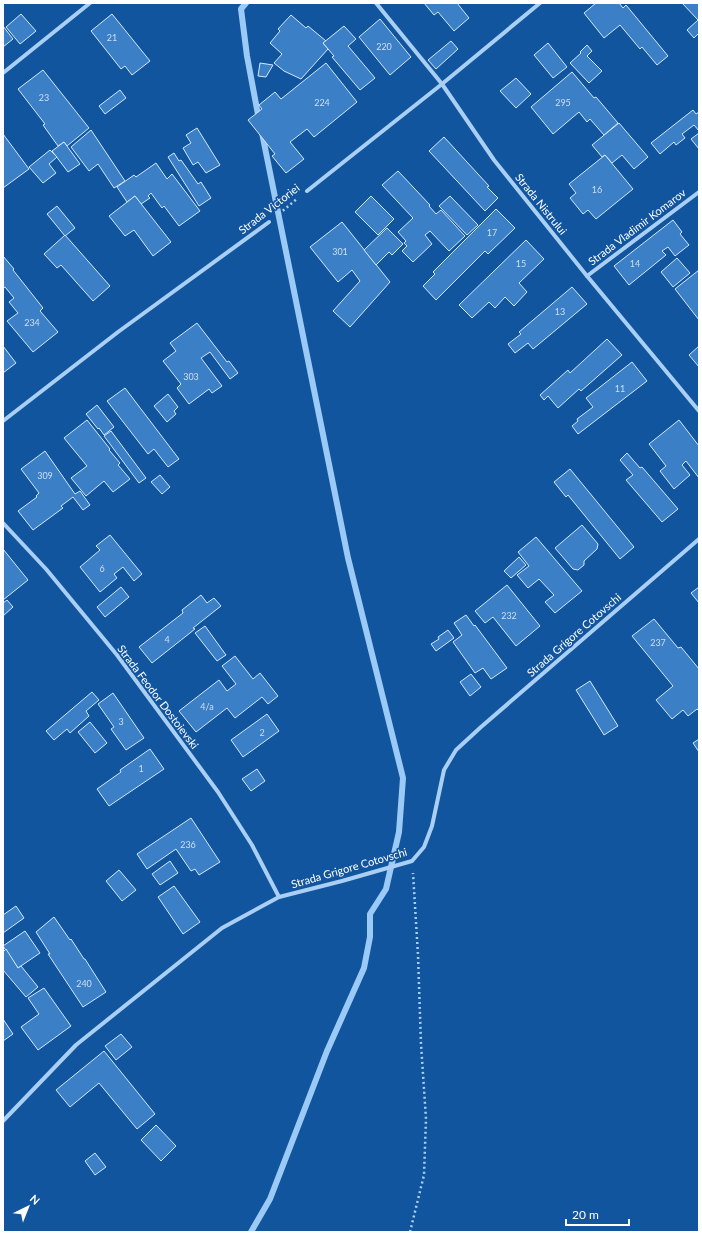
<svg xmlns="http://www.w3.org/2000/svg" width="702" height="1235" viewBox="0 0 702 1235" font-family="Lato,sans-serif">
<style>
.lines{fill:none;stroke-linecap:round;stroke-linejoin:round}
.stream{stroke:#9ccaf7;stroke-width:6}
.building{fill:#3b7fc6;stroke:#d3e8fe}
.path{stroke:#aacff4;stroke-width:2.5;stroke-dasharray:2 3;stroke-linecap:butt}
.minor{stroke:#aacff4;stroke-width:4}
.labels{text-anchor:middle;stroke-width:3.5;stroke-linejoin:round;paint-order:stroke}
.number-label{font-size:9px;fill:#cedff1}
.street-label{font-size:11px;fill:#fff;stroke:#12559f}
</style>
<rect width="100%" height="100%" fill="#12559f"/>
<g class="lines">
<g class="stream">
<path d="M246,3l-5,6 6,47 12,64"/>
<path d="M251,1232l19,-33 57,-148 37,-83 6,-31v-23l16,-25 13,-57 4,-54 -55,-220 -86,-425"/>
</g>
</g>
<g class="building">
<path d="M424,3h33l12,15 -15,13 -16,-19 -4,3z"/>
<path d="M596,3h23l4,5 3,-3 42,51 -11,9 -15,-18 -2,2 -20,-24 -16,13 -20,-25z"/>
<path d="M682,3h17v30l-5,5 -7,-8 11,-10z"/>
<path d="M21,14l15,17 -16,13 -14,-17z"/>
<path d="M112,14l38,47 -18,14 -7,-9 -4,3 -30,-38z"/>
<path d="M291,15l15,13 2,-2 18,15 -3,2 5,6 -27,30 -17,-8 -10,-8 8,-9 -12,-11 10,-12 -2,-2z"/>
<path d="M380,19l31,38 -21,18 -31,-38z"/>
<path d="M3,26l10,13 -10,8z"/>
<path d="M344,26l12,13 -8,7 27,32 -15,12 -28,-33 2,-1 -11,-13z"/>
<path d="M451,41l7,8 -22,20 -8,-9z"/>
<path d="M548,43l19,24 -14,11 -19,-23z"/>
<path d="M587,45l5,6 -5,5 15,15 -13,12 -19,-20 11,-10 -1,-1z"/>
<path d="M260,63l13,2 -7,12 -8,-1z"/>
<path d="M326,63l31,39 -43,35 -7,-8 -17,13 14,17 -18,14 -14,-17 3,-2 -27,-34 14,-11 -3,-4 16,-13 6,7z"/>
<path d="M43,70l46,58 -22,18 -3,-4 -6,4 -15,-21 2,-1 -27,-35z"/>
<path d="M572,72l22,26 2,-1 22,26 -14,12 -14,-16 -3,3 -8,-10 -26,22 -22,-27z"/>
<path d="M516,78l15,16 -15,14 -16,-17z"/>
<path d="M120,90l6,8 -21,16 -6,-8z"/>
<path d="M693,110l3,4 3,-2v19l-5,-6 -12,9 3,4 -9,7 -2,-3 -14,12 -9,-11z"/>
<path d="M619,123l29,34 -14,12 -12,-14 -10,8 -7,-8 -3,2 -10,-12z"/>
<path d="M197,128l23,37 -14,8 -8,-11 -5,3 -10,-17 8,-5 -5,-8z"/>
<path d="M91,130l34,51 -11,7 -16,-24 -9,7 -18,-24z"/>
<path d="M699,133v16l-8,-10z"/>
<path d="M3,134l26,35 -26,19z"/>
<path d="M444,137l45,49 -2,1 11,11 -13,13 -56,-60z"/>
<path d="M64,142l16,22 -12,8 -16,-21z"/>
<path d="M50,150l7,7 -8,7 7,9 -13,10 -14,-16z"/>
<path d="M174,153l5,8 2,-1 17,24 3,-2 10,16 -12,8 -31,-49z"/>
<path d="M605,155l28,34 -37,30 -8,-9 -5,4 -13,-16 6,-5 -7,-9z"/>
<path d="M156,163l11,16 5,-5 28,37 -21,15 -15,-20 -2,2 -11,-15 -3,3 2,2 -9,6 -6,-8 -8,6 -10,-15 17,-12 2,2z"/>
<path d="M398,171l32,34 -1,1 7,8 5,-4 24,26 -16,15 -19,-20 -5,4 7,9 -19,18 -11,-11 5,-5 -3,-3 2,-2 -8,-9 15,-14 -31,-33z"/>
<path d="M135,196l36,46 -18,14 -19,-26 -9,6 -16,-20z"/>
<path d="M371,196l23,23 -16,16 -23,-23z"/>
<path d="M450,196l28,29 -11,10 -28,-29z"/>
<path d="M57,206l18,22 -10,8 -18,-22z"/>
<path d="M496,209l19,19 -27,26 -3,-3 -49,49 -13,-14 12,-12 -2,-2z"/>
<path d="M673,220l9,12 -2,2 9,11 -14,11 -7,-9 -6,4 4,4 -37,30 -15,-19z"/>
<path d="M342,222l48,60 -40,45 -17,-16 27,-30 -8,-11 -14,12 -28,-35z"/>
<path d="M387,228l16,16 -11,11 -3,-3 -13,13 -12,-15z"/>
<path d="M65,235l45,51 -17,15 -32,-36 -4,3 -13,-14z"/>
<path d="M526,240l18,19 -25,24 8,9 -13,14 -9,-9 -10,11 -6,-6 -17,16 -13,-13z"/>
<path d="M3,256l11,13 -1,1 30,38 -3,3 18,21 -25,20 -26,-31 11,-8 -9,-11 5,-4 -9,-11 -2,1z"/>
<path d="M677,258l13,15 -17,14 -12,-15z"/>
<path d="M699,270v50l-24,-31z"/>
<path d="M572,287l15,17 -54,45 -5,-6 -13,10 -7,-9 13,-10 -2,-2z"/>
<path d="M197,323l30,39 2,-1 9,12 -8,6 -20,-27 -9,6 21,28 -10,7 -3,-4 -20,15 -12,-16 4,-4 -18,-23 13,-10 -6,-8z"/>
<path d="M607,339l15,16 -41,36 -2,-2 -21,19 -10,-12 -4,4 -4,-5 28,-25 2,3z"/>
<path d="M3,346l13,17 -13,10z"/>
<path d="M699,346v21l-10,-12z"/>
<path d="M632,362l15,19 -69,53 -6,-8 6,-5 -1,-2 16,-12 -7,-9z"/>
<path d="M125,388l54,71 -11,8 -14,-18 -6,5 -41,-53z"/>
<path d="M168,394l10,13 -4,4 2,3 -9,8 -13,-16z"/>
<path d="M97,405l17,22 -10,8 -5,-7 -1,1 -12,-15z"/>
<path d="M87,420l23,29 -1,1 11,13 -2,2 12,14 -17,13 -9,-11 -18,15 -15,-18 16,-12 -23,-28z"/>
<path d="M679,420l20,26v32l-13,-17 -4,4 8,10 -16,14 -14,-18 6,-5 -17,-22z"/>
<path d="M111,431l35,47 -7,5 -35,-47z"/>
<path d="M45,451l30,43 5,-3 10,14 -7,5 -10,-13 -12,9 2,2 -30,22 -15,-19 19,-14 -1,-1 3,-3 -18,-24z"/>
<path d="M627,453l13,15 2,-1 36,42 -16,13 -36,-42 7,-5 -13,-15z"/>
<path d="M570,469l64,78 -14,12 -52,-64 -2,2 -12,-15z"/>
<path d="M160,475l10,12 -8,7 -11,-12z"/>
<path d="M582,525l16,19 -1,5 -13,12v4l-6,5 -5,-1 -18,-21z"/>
<path d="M110,535l32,39 -8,7 -11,-14 -9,7 3,4 -17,14 -20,-25 20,-17 -4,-4z"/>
<path d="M536,537l46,54 -27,22 -10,-11 9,-7 -15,-16 -11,9 -11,-13 12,-9 -11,-14z"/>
<path d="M3,549l25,31 -25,20z"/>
<path d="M519,557l7,8 -15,13 -7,-7z"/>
<path d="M507,585l33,41 -24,20 -23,-29 -8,6 -10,-12z"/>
<path d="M121,587l8,10 -24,20 -8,-10z"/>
<path d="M699,587v16l-8,-10z"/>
<path d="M201,595l6,8 7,-5 7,8 -28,22 2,1 -43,34 -13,-16 44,-34 -1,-3z"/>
<path d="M7,600l6,7 -10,9v-13z"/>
<path d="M466,615l8,11 1,-1 32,43 -16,11 -8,-11 -8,5 -22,-31 9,-7 -8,-12z"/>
<path d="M654,619l24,29 3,-1 18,22v42l-2,-2 -9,7 -5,-6 -11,9 -16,-19 17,-14 -41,-50z"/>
<path d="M205,626l21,29 -9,6 -22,-28z"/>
<path d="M448,630l6,8 -18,13 -5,-7 8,-5 -1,-2z"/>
<path d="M235,656l18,23 7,-6 18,23 -10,8 -6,-7 -27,21 -8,-10 -31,24 -17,-21 40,-31 8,11 9,-7 -14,-18z"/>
<path d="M471,674l10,13 -11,9 -10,-14z"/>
<path d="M590,681l28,45 -14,9 -28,-45z"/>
<path d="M92,692l7,8 -13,11 3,5 -19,17 -3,-4 -13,11 -8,-9z"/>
<path d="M113,693l31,45 -18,12 -15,-21 3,-2 -16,-23z"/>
<path d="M267,714l12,17 -36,26 -12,-17z"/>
<path d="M90,722l17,21 -12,10 -17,-21z"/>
<path d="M699,739v13l-6,-9z"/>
<path d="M150,749l14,20 -55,37 -12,-17 24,-17 -1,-2z"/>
<path d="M257,769l8,12 -14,10 -9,-12z"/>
<path d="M191,818l29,44 -21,13 -4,-6 -4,2 -15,-22 -29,20 -10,-15z"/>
<path d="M170,861l8,12 -18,12 -8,-11z"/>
<path d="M119,870l17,20 -14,11 -16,-20z"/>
<path d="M174,886l26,36 -17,12 -25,-37z"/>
<path d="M16,906l8,12 -21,15v-18z"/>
<path d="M54,917l16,23 1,-1 13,20h1l21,33 -23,15 -35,-53h2l-14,-22z"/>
<path d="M25,931l15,22 -22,15 -15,-22z"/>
<path d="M6,949l12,19 3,-2 17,21 -12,10 -23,-27v-18z"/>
<path d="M44,988l27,38 -33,24 -17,-23 18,-13 -11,-16z"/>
<path d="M3,1019l10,15 -10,7z"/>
<path d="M121,1034l11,13 -16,13 -11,-14z"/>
<path d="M104,1051l51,63 -18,15 -38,-46 -29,24 -14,-17z"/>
<path d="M156,1125l20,21 -15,15 -20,-21z"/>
<path d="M95,1153l11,14 -11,8 -10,-14z"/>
</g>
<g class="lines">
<g class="path">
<path d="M279,214l19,-16"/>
<path d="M410,1232l14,-57 2,-56 -5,-75 -3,-89 -5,-82"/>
</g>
<g class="minor">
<path d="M376,3l66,81 52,76 93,116 112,135"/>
<path d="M3,73l87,-70"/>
<path d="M307,191l135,-107 98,-81"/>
<path d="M587,276l112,-84"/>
<path d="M3,421l115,-89 151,-110"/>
<path d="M3,523l43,46 71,86 101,137 34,53 27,52"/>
<path d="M3,1121l73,-76 146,-117 57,-31 63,-16 70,-20 12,-14 8,-21 12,-56 12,-20 25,-23 218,-188"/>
</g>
</g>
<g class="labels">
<g class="number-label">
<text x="112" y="41">21</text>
<text x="384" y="50">220</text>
<text x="44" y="101">23</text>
<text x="322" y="106">224</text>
<text x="563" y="106">295</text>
<text x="597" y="193">16</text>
<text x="492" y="236">17</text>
<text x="340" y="255">301</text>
<text x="521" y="267">15</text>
<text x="635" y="267">14</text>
<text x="560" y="315">13</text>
<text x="32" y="326">234</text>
<text x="191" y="380">303</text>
<text x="620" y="392">11</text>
<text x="45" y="479">309</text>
<text x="102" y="572">6</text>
<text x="509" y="619">232</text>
<text x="167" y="643">4</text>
<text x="658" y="646">237</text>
<text x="207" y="710">4/a</text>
<text x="121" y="725">3</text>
<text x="262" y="736">2</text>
<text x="141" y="772">1</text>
<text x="188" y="848">236</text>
<text x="84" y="987">240</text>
</g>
<g class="street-label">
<text transform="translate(541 204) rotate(51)" y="4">Strada Nistrului</text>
<text transform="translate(269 209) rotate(-38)" y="4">Strada Victoriei</text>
<text transform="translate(637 227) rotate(-37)" y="4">Strada Vladimir Komarov</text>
<text transform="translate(574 635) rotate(-41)" y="4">Strada Grigore Cotovschi</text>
<text transform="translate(158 697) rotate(53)" y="4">Strada Feodor Dostoievski</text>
<text transform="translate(349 868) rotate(-16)" y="4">Strada Grigore Cotovschi</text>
</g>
</g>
<rect width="702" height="1235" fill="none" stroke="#ffffff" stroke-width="8"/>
<g transform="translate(28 1207) rotate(43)" stroke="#12559f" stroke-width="3" paint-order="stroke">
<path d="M0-3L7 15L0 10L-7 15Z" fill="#ffffff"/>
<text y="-6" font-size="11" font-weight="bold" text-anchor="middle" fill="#ffffff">N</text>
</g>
<path d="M566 1219v6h63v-6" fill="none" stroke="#ffffff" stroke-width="2"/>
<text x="572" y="1219" font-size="12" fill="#ffffff" stroke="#12559f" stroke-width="3" paint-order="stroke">20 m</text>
</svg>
